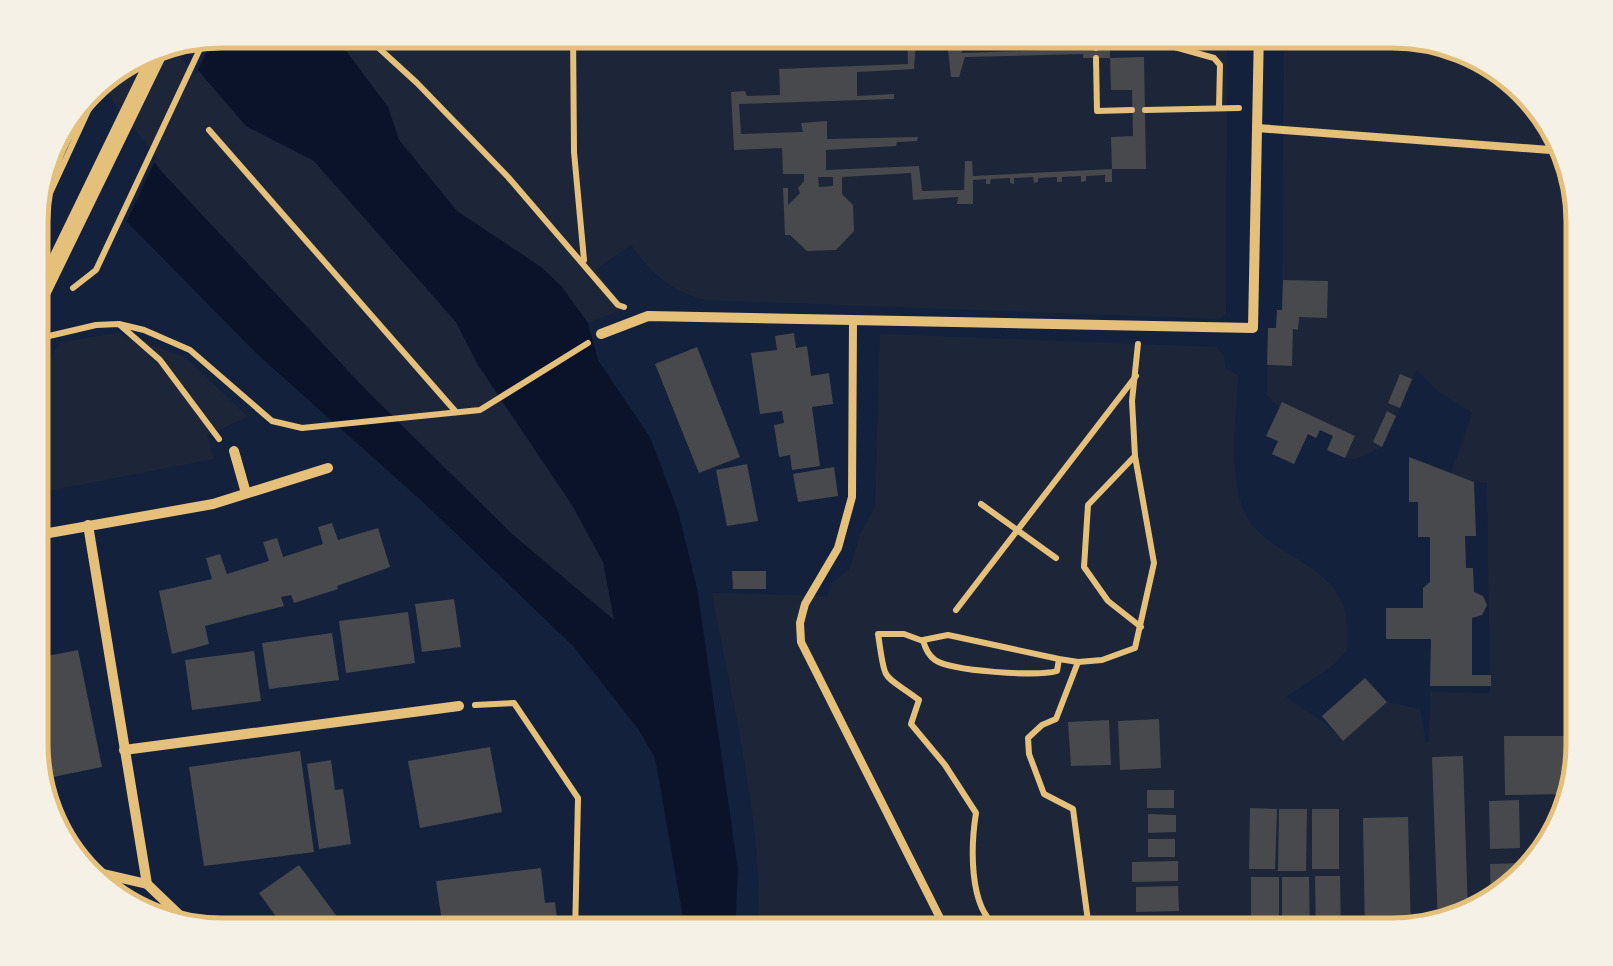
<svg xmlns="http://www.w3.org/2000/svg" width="1613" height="966" viewBox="0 0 1613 966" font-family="Mulish,sans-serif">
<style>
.green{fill:#1d2539}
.water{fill:#0b132b}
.pier{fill:#14213d}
.building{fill:#48494c;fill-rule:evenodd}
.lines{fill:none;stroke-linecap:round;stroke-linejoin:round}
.path{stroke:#e5c07b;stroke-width:6}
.service{stroke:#e5c07b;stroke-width:8}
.minor{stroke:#e5c07b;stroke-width:10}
.tertiary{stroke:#e5c07b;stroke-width:18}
.rim{fill:none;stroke:#e5c07b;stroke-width:5}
</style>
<rect width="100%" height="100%" fill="#14213d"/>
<g class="green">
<path d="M295,30h899v20h33l-1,263 -6,6 -515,-19c-33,-8 -55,-28 -74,-55l-36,25 31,38 -38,15 -26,-36 -21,-20 -84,-56 -58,-71 -11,-33 -62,-68z"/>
<path d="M1284,30h108l96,26 63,60 32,93v547l-26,85 -69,69 -85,26h-645c6,-115 -26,-231 -46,-343l115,3 4,-13 18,-13 12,-38 14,-25 5,-173 336,13 8,9 1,11 13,9c-1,43 -12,100 8,139 22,42 86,46 99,96 3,12 2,27 2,39l-16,17 -45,30 37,25 20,18 44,-38 33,7 6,33h3l1,-50 60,1 -3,-210 -13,-1 -23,-9 21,-60 -33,-21 -22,-21 -35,76 -26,12 -11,-1 10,-22 -73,-34 -3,6 -12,-13 1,-67h8l1,-18 5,-1z"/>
<path d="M178,47l68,79 68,35 142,161 22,43 94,140 31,57 12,59 -103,-87 -147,-145 -203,-217 -70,-89 3,-5z"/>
<path d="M117,333l68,24 63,60 -41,18 7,24 -182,35v-109l29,-43z"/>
</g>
<path class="water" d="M222,30h73l31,9 21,13 41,55 11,33 58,71 84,56 21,20 26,36 10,37 52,77 28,74 19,77 41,281 -3,67h-54l2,-19 -28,-159 -17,-29 -65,-83 -148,-142 -168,-150 -196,-199 -16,33 -7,-4 54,-101 70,89 203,217 147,145 102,86 -11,-58 -31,-57 -94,-140 -22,-43 -142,-161 -68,-35 -68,-79z"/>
<g class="pier">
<path d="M216,32l-21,44 -22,-28z"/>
<path d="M95,79l62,78 -33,70 -62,-64 -13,27 -7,2z"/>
</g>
<g class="building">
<path d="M1194,30h33v20h-34z"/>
<path d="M961,32l1,21 148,-5v10h-27v-4l-118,3 -6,20h-8l-4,-36h-31l-2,28 -57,3v24l37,-2v5l-155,5 2,30 62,-2 -2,-9 26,-2v18l91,-2 -1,4 -20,1 -1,4 -70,4v20l93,-4 3,25 42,-1 1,-29h7l1,15 139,-7v13h-7v-7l-19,1v5l-5,1v-6l-19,1v5h-5v-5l-19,1v4l-4,1 -1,-6 -19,1v6l-4,-1v-5l-19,1 -1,5h-4v-5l-13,1v24h-16l1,-7 -45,3 -2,-27 -69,4v17l11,11 1,26 -18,19 -29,1 -17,-16h-5l-2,-47h5v17l12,-12 -2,-5 6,-7v-7h-21l-1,-26 -48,2 -3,-58 14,-1 2,5 33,-1 -1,-26 129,-5 -1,-30zM818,177h15v9l-14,1z"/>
<path d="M1144,57l2,112h-34l-1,-32 22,-1 -1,-46h-21l-1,-32z"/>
<path d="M1283,280l45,1 -1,37 -28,-1 -1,13 -5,-1 -1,37 -25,-1 1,-37h8l1,-18h5z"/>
<path d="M794,333l2,15 11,-2 4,30 18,-3 4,31 -21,3 8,59 -28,4 -2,-15 -11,2 -5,-32 10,-2 -2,-12 -22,3 -9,-61 26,-3 -2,-14z"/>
<path d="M697,347l43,110 -41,16 -44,-109z"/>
<path d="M1400,374l12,5 -12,29 -12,-5z"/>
<path d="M1282,402l73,34 -10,22 -18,-8 6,-14 -13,-6 -4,8 -8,-4 -14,30 -22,-10 6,-13 -12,-5z"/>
<path d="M1387,411l9,5 -14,31 -9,-5z"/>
<path d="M1409,457l65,25 2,54h-11l1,32h7l1,24 9,4 4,9 -5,10 -10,3v57h19v11h-61l1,-47h-45v-31h37v-20l7,-6v-45h-12v-35h-9z"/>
<path d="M747,464l11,57 -31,5 -11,-56z"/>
<path d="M834,467l4,29 -40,6 -5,-28z"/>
<path d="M332,523l6,17 40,-12 12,39 -53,19 1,3 -44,14 -3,-8 -10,2 3,9 -79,20 4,18 -37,10 -13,-63 53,-12 -6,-21 14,-4 7,20 42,-13 -6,-19 14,-4 6,19 40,-13 -5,-17z"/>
<path d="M732,571h34v18h-33z"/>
<path d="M454,599l7,48 -39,5 -7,-48z"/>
<path d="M408,612l7,51 -69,10 -7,-52z"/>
<path d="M332,633l7,47 -70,9 -7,-46z"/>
<path d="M78,650l24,117 -54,11 -16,-77v-42z"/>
<path d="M254,651l7,50 -69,9 -7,-50z"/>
<path d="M1365,678l22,24 -44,39 -21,-25z"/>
<path d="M1159,719l2,49 -41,2 -2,-49z"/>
<path d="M1109,720l2,45 -40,1 -3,-44z"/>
<path d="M1504,736h77v25l-10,33 -66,1z"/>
<path d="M490,747l12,65 -82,16 -12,-67z"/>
<path d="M300,751l14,101 -110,14 -15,-99z"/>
<path d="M1463,756l5,160 -30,9 -6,-168z"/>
<path d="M331,760l4,30 8,-1 8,55 -32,5 -12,-85z"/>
<rect x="1147" y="790" width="27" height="18"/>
<path d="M1519,800l1,48 -30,1 -1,-48z"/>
<path d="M1250,808l27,1 -2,60h-26z"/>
<path d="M1279,809h28l-1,62h-28z"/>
<rect x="1312" y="809" width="27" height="60"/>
<path d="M1148,814l28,1v17l-28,1z"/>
<path d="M1408,817l3,116 -46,3 -2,-118z"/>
<rect x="1148" y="839" width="27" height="18"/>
<path d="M1178,861v20l-46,1v-20z"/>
<path d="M1521,863v13l-30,30 -1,-42z"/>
<path d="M299,865l47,64 -10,7h-46l-31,-43z"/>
<path d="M541,868l4,35 10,-1 4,34h-115l-8,-55z"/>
<path d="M1315,876h25l1,60h-25z"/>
<rect x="1251" y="877" width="28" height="59"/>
<path d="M1282,877h27l1,59h-28z"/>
<path d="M1178,886l1,25 -43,1v-25z"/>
</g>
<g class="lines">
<g class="path">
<path d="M359,30l58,53 91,94 110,128 6,2"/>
<path d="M573,30l1,122 10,108"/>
<path d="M1095,30l1,18"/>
<path d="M1143,30l3,9 68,19 6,7 -1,43"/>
<path d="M1096,58l1,53 35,-1"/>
<path d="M1145,110l94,-2"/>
<path d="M209,130l247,282"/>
<path d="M39,243l-1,-24 67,-145"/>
<path d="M73,288l23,-18 110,-234"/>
<path d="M120,325l40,35 59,79"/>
<path d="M32,340l64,-15 23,-1 25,6 46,20 82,71 30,7 178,-18 108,-67"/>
<path d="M1134,457l-46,48 -4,62 24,34 33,26"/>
<path d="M981,504l75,54"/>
<path d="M956,610l180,-234"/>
<path d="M923,641l-19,-7h-26c8,51 2,37 41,66l-8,24 34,41 31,48c-5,31 -8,94 21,114 7,5 15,6 23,9"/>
<path d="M1059,659l-111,-24 -25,5c2,8 5,15 12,20 16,11 102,17 122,11l2,-12 19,3"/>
<path d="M475,705l39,-2 64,95 -3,138"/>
<path d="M1090,936l-17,-127 -29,-15 -15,-40 -1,-16 14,-13 14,-6 22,-57 24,-2 33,-12 19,-85 -19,-107 -3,-55 6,-57"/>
</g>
<g class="service">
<path d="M1257,128l306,23"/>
<path d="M853,320l-1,177 -14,51 -33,56 -5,19 1,19 148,294"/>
</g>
<g class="minor">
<path d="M601,334l47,-18 605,12 6,-298"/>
<path d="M234,451l12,42"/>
<path d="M88,525l59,359"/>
<path d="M32,536l181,-32 115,-36"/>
<path d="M124,750l335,-44"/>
<path d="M82,869l65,15 47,45"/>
</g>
<path class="tertiary" d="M32,312l125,-257"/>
</g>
<path d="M0 0H1613V966H0ZM222 48H1392A174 174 0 0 1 1566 222V744A174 174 0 0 1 1392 918H222A174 174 0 0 1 48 744V222A174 174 0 0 1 222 48Z" fill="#f6f1e7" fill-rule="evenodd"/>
<path class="rim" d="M222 48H1392A174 174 0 0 1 1566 222V744A174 174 0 0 1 1392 918H222A174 174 0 0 1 48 744V222A174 174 0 0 1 222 48Z"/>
</svg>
